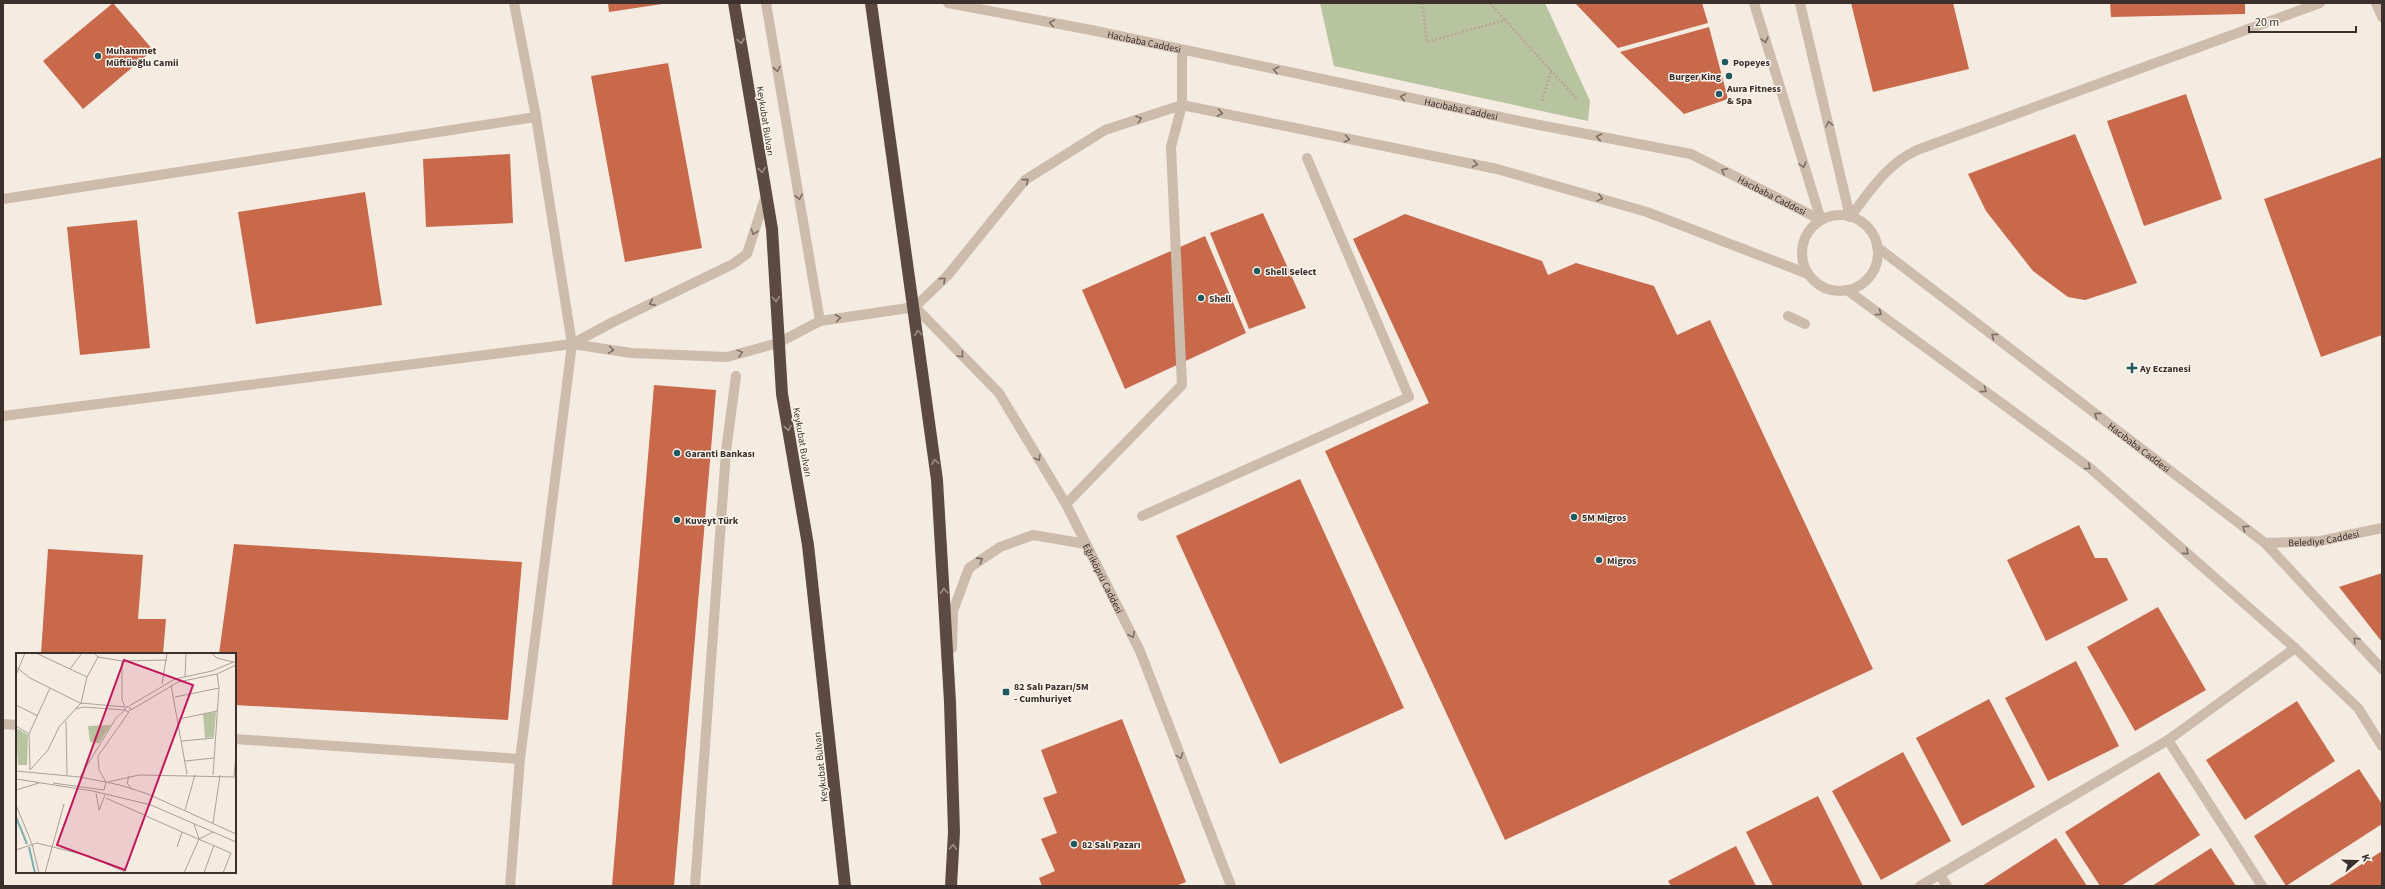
<svg xmlns="http://www.w3.org/2000/svg" width="2385" height="889" viewBox="0 0 2385 889" font-family="'Source Sans 3',sans-serif">
<style>
.green{fill:#b8c4a0}
.building{fill:#c8694b}
.lines{fill:none;stroke-linecap:round;stroke-linejoin:round}
.path{stroke:#b9a596;stroke-width:2.5;stroke-dasharray:2 2;stroke-linecap:butt}
.lane{stroke:#cdbbac;stroke-width:10}
.street{stroke:#cdbbac;stroke-width:10}
.highway{stroke:#5c4a42;stroke-width:12}
.oneway{stroke:#7d6f65}
.oneway2{stroke:#9c8e87}
.poi-dot{fill:#1f5a5e;stroke:#fbf5ee;stroke-width:1.5}
.labels{text-anchor:middle;stroke-width:3;stroke-linejoin:round;paint-order:stroke}
.street-label{font-size:10px;fill:#3b302b;stroke:#fbf5ee}
.poi-label{font-size:10px;font-weight:bold;fill:#3b302b;stroke:#fbf5ee;text-anchor:start}
.inset-river{fill:none;stroke:#7fb0b2;stroke-width:2}
.inset-road{fill:none;stroke:#aaa098;stroke-width:1}
.view{fill:#c2185b;fill-opacity:0.15;stroke:#c2185b;stroke-width:2}
.inset-edge{fill:none;stroke:#3b302b;stroke-width:2}
</style>
<rect width="100%" height="100%" fill="#f4ebe1"/>
<path class="green" d="M1320,3h225l45,98 -2,20 -254,-55z"/>
<g class="building">
<path d="M113,3l40,47 -70,59 -40,-48z"/>
<path d="M608,3h54v1l-53,8z"/>
<path d="M1575,3h127l6,20 -90,25z"/>
<path d="M1851,3h102l16,66 -96,23z"/>
<path d="M2110,3h135v11l-134,3z"/>
<path d="M1709,27l19,72 -44,15 -64,-62z"/>
<path d="M668,63l34,185 -77,14 -34,-186z"/>
<path d="M2186,94l36,105 -78,27 -37,-105z"/>
<path d="M2075,134l62,149 -52,17 -17,-3 -35,-26 -47,-60 -18,-37z"/>
<path d="M510,154l3,69 -87,4 -3,-68z"/>
<path d="M2382,157v178l-61,22 -57,-158z"/>
<path d="M365,192l17,113 -126,19 -18,-112z"/>
<path d="M1263,213l43,95 -57,21 -39,-96z"/>
<path d="M1405,214l137,47 6,14 28,-12 78,23 23,49 33,-15 163,349 -368,171 -180,-389 104,-48 -76,-164z"/>
<path d="M137,220l13,128 -70,7 -13,-128z"/>
<path d="M1205,236l41,97 -121,56 -43,-99z"/>
<path d="M654,385l62,5 -42,496h-62z"/>
<path d="M1300,479l104,229 -124,56 -104,-228z"/>
<path d="M2079,525l16,33h12l21,42 -82,41 -39,-81z"/>
<path d="M234,544l288,18 -14,158 -273,-15v-51h-16z"/>
<path d="M48,549l95,6 -5,64h28l-3,35h-122z"/>
<path d="M2382,573v69l-43,-55z"/>
<path d="M2158,607l48,83 -71,41 -48,-84z"/>
<path d="M2076,661l43,85 -71,35 -43,-83z"/>
<path d="M1989,699l46,88 -73,39 -46,-88z"/>
<path d="M2297,701l38,60 -90,59 -39,-60z"/>
<path d="M1122,719l64,163 -10,4h-134l-3,-8 16,-7 -14,-32 16,-6 -14,-35 14,-5 -16,-43z"/>
<path d="M1903,752l48,89 -70,39 -49,-89z"/>
<path d="M2359,769l23,35v20l-96,62 -32,-50z"/>
<path d="M2159,772l41,63 -79,51h-21l-35,-54z"/>
<path d="M1818,796l45,90h-90l-27,-54z"/>
<path d="M2056,838l31,48h-105z"/>
<path d="M1736,846l20,40h-85l-3,-5z"/>
<path d="M2211,848l25,38h-84z"/>
<path d="M2382,851v35h-54z"/>
</g>
<g class="lines">
<g class="path">
<path d="M1422,3l5,39 78,-22 73,80"/>
<path d="M1490,3l15,17"/>
<path d="M1542,101l9,-29"/>
</g>
<g class="lane">
<path d="M3,199l533,-82"/>
<path d="M3,416l569,-72"/>
<path d="M1066,504l116,-119 -11,-238 11,-42"/>
<path d="M3,724l14,1"/>
<path d="M235,739l285,20"/>
<path d="M510,886l10,-127 52,-415 -36,-227 -22,-114"/>
</g>
<g class="street">
<path d="M766,3l54,318 95,-14 33,-32 77,-95 80,-50 77,-25 315,64 150,43 161,62"/>
<path id="s1" d="M948,3l143,27 443,94 157,30 130,66"/>
<path d="M1754,3l67,217"/>
<path d="M1800,3l50,214"/>
<path d="M2376,3l6,14"/>
<path d="M1182,105v-55"/>
<circle cx="1840" cy="253" r="38"/>
<path d="M1850,217c20,-26 37,-53 67,-67l403,-147"/>
<path id="s2" d="M1877,247l388,296 117,126"/>
<path d="M1847,290l243,178 205,180 63,60 24,38"/>
<path id="s3" d="M915,307l84,86 67,111 74,147 91,235"/>
<path d="M1788,316l17,8"/>
<path d="M572,344l39,-21 122,-59 14,-10 19,-59"/>
<path d="M572,344l59,9 96,4 51,-14 42,-22"/>
<path d="M1142,516l267,-119 -102,-239"/>
<path id="s4" d="M2265,543l55,-2 62,-13"/>
<path d="M952,648l1,-37 16,-43 31,-21 33,-12 53,9"/>
<path d="M2168,740l94,146"/>
<path d="M1940,875l7,11"/>
<path d="M695,886l31,-435 10,-75"/>
<path d="M1920,886l248,-146 127,-92"/>
</g>
<g class="highway">
<path d="M734,3l38,226 10,165 26,151 37,341"/>
<path d="M871,3l66,477 13,222 4,130 -3,54"/>
</g>
</g>
<defs><path id="oneway-chevron" d="M-2-3.5L2.5 0L-2 3.5" fill="none" stroke-width="1.6" stroke-linecap="round" stroke-linejoin="round"/></defs>
<g class="oneway">
<use href="#oneway-chevron" transform="translate(1052 23) rotate(-169)"/>
<use href="#oneway-chevron" transform="translate(1765 40) rotate(74)"/>
<use href="#oneway-chevron" transform="translate(777 69) rotate(80)"/>
<use href="#oneway-chevron" transform="translate(1276 70) rotate(-168)"/>
<use href="#oneway-chevron" transform="translate(1403 97) rotate(-168)"/>
<use href="#oneway-chevron" transform="translate(1220 113) rotate(11)"/>
<use href="#oneway-chevron" transform="translate(1139 119) rotate(-18)"/>
<use href="#oneway-chevron" transform="translate(1829 124) rotate(-103)"/>
<use href="#oneway-chevron" transform="translate(1599 137) rotate(-169)"/>
<use href="#oneway-chevron" transform="translate(1347 139) rotate(11)"/>
<use href="#oneway-chevron" transform="translate(1475 164) rotate(11)"/>
<use href="#oneway-chevron" transform="translate(1803 165) rotate(72)"/>
<use href="#oneway-chevron" transform="translate(1724 171) rotate(-153)"/>
<use href="#oneway-chevron" transform="translate(1026 181) rotate(-40)"/>
<use href="#oneway-chevron" transform="translate(799 197) rotate(80)"/>
<use href="#oneway-chevron" transform="translate(1600 198) rotate(16)"/>
<use href="#oneway-chevron" transform="translate(754 232) rotate(109)"/>
<use href="#oneway-chevron" transform="translate(943 280) rotate(-43)"/>
<use href="#oneway-chevron" transform="translate(652 303) rotate(154)"/>
<use href="#oneway-chevron" transform="translate(1879 313) rotate(36)"/>
<use href="#oneway-chevron" transform="translate(838 318) rotate(-8)"/>
<use href="#oneway-chevron" transform="translate(1994 336) rotate(-143)"/>
<use href="#oneway-chevron" transform="translate(611 350) rotate(9)"/>
<use href="#oneway-chevron" transform="translate(740 353) rotate(-15)"/>
<use href="#oneway-chevron" transform="translate(961 355) rotate(46)"/>
<use href="#oneway-chevron" transform="translate(1984 390) rotate(36)"/>
<use href="#oneway-chevron" transform="translate(2097 415) rotate(-143)"/>
<use href="#oneway-chevron" transform="translate(1038 458) rotate(59)"/>
<use href="#oneway-chevron" transform="translate(2088 467) rotate(38)"/>
<use href="#oneway-chevron" transform="translate(2245 528) rotate(-143)"/>
<use href="#oneway-chevron" transform="translate(2186 552) rotate(41)"/>
<use href="#oneway-chevron" transform="translate(980 560) rotate(-33)"/>
<use href="#oneway-chevron" transform="translate(1132 635) rotate(63)"/>
<use href="#oneway-chevron" transform="translate(2356 640) rotate(-133)"/>
<use href="#oneway-chevron" transform="translate(1180 756) rotate(69)"/>
</g>
<g class="oneway2">
<use href="#oneway-chevron" transform="translate(741 41) rotate(81)"/>
<use href="#oneway-chevron" transform="translate(762 170) rotate(81)"/>
<use href="#oneway-chevron" transform="translate(776 299) rotate(87)"/>
<use href="#oneway-chevron" transform="translate(918 333) rotate(-97)"/>
<use href="#oneway-chevron" transform="translate(788 428) rotate(80)"/>
<use href="#oneway-chevron" transform="translate(935 462) rotate(-97)"/>
<use href="#oneway-chevron" transform="translate(944 591) rotate(-93)"/>
<use href="#oneway-chevron" transform="translate(953 847) rotate(-87)"/>
</g>
<g class="poi-dot">
<circle cx="98" cy="56" r="4"/>
<circle cx="1725" cy="62" r="4"/>
<circle cx="1729" cy="76" r="4"/>
<circle cx="1719" cy="94" r="4"/>
<circle cx="1257" cy="271" r="4"/>
<circle cx="1201" cy="298" r="4"/>
<path d="M2130 362h4v4h4v4h-4v4h-4v-4h-4v-4h4z"/>
<circle cx="677" cy="453" r="4"/>
<circle cx="1574" cy="517" r="4"/>
<circle cx="677" cy="520" r="4"/>
<circle cx="1599" cy="560" r="4"/>
<rect x="1002" y="688" width="8" height="8" rx="2"/>
<circle cx="1074" cy="844" r="4"/>
</g>
<g class="labels">
<g class="street-label">
<text dy="4" stroke="none"><textPath href="#s1" startOffset="200">Hacıbaba Caddesi</textPath></text>
<text dy="4" stroke="none"><textPath href="#s1" startOffset="524">Hacıbaba Caddesi</textPath></text>
<text transform="translate(766 121) rotate(81)" y="4">Keykubat Bulvarı</text>
<text dy="4" stroke="none"><textPath href="#s1" startOffset="849">Hacıbaba Caddesi</textPath></text>
<text transform="translate(803 442) rotate(80)" y="4">Keykubat Bulvarı</text>
<text dy="4" stroke="none"><textPath href="#s2" startOffset="330">Hacıbaba Caddesi</textPath></text>
<text dy="4" stroke="none"><textPath href="#s4" startOffset="59">Belediye Caddesi</textPath></text>
<text dy="4" stroke="none"><textPath href="#s3" startOffset="333">Eğriköprü Caddesi</textPath></text>
<text transform="translate(820 767) rotate(-96)" y="4">Keykubat Bulvarı</text>
</g>
<g class="poi-label">
<text x="106" y="54">Muhammet<tspan x="106" dy="12">Müftüoğlu Camii</tspan></text>
<text x="1733" y="66">Popeyes</text>
<text x="1721" y="80" text-anchor="end">Burger King</text>
<text x="1727" y="92">Aura Fitness<tspan x="1727" dy="12">&amp; Spa</tspan></text>
<text x="1265" y="275">Shell Select</text>
<text x="1209" y="302">Shell</text>
<text x="2140" y="372">Ay Eczanesi</text>
<text x="685" y="457">Garanti Bankası</text>
<text x="1582" y="521">5M Migros</text>
<text x="685" y="524">Kuveyt Türk</text>
<text x="1607" y="564">Migros</text>
<text x="1014" y="690">82 Salı Pazarı/5M<tspan x="1014" dy="12">- Cumhuriyet</tspan></text>
<text x="1082" y="848">82 Salı Pazarı</text>
</g>
</g>
<g transform="translate(16 653)">
<rect width="220" height="220" fill="#f4ebe1"/>
<path d="M200,59l-2,25 -9,1 -2,-24zM95,72l-12,18 -9,-1 -2,-16zM0,75l12,7 -1,30h-9z" fill="#b8c4a0"/>
<path class="inset-river" d="M0,164l11,27M13,194l6,26"/>
<path class="inset-road" d="M20,0l51,24M195,0l6,5 16,4M82,4l24,4 45,-1M106,8v39l3,7M0,14l14,11 52,26M54,16l12,-16M0,22l9,-22M169,24l1,-24M146,31l5,-31M155,32l16,89M159,44l44,-9M65,50l44,4M0,52l22,11M113,53l46,-27 37,-8 24,-10M59,56l9,-2 41,3 3,2 3,-3 -4,-3 -2,4 -9,8 -36,59M115,57l47,-28 39,-8 19,-9M163,66l38,-8M50,68l1,54M0,73l13,8M166,88l32,-3M169,108l29,-3M14,117l18,-20 11,-23 22,-24 6,-26 11,-20 -4,-4M14,117l-1,-36 21,-46M0,118l64,6 40,8 28,9 88,40M197,122l6,-87 -2,-14M113,123l-2,7 4,5M218,123l2,-21M0,126l77,12 58,14 85,37M92,129l31,-7 97,2M37,130l51,7 2,-8 -7,-12 -1,-14 31,-44M0,137l23,-7M80,140l3,17M90,145l76,34 -5,15M0,152l16,39 7,29M83,157l6,-15M169,157l10,-35M197,170l7,-48M178,171l5,15M166,179l49,21 -8,20M0,197l21,-7 52,13 38,17M29,220l19,-69M168,220l15,-34 14,-7M188,220l10,-28"/>
<path class="view" d="M108,7l69,25 -68,185 -68,-25z"/>
<rect width="220" height="220" class="inset-edge"/>
</g>
<rect width="2385" height="889" fill="none" stroke="#3b302b" stroke-width="8"/>
<g transform="translate(2357 861) rotate(70)" stroke="#fbf5ee" stroke-width="3" paint-order="stroke">
<path d="M0-3L7 15L0 10L-7 15Z" fill="#3b302b"/>
<text y="-6" font-size="11" font-weight="bold" text-anchor="middle" fill="#3b302b">K</text>
</g>
<path d="M2249 26v6h107v-6" fill="none" stroke="#3b302b" stroke-width="2"/>
<text x="2255" y="26" font-size="12" fill="#3b302b" stroke="#fbf5ee" stroke-width="3" paint-order="stroke">20 m</text>
</svg>
